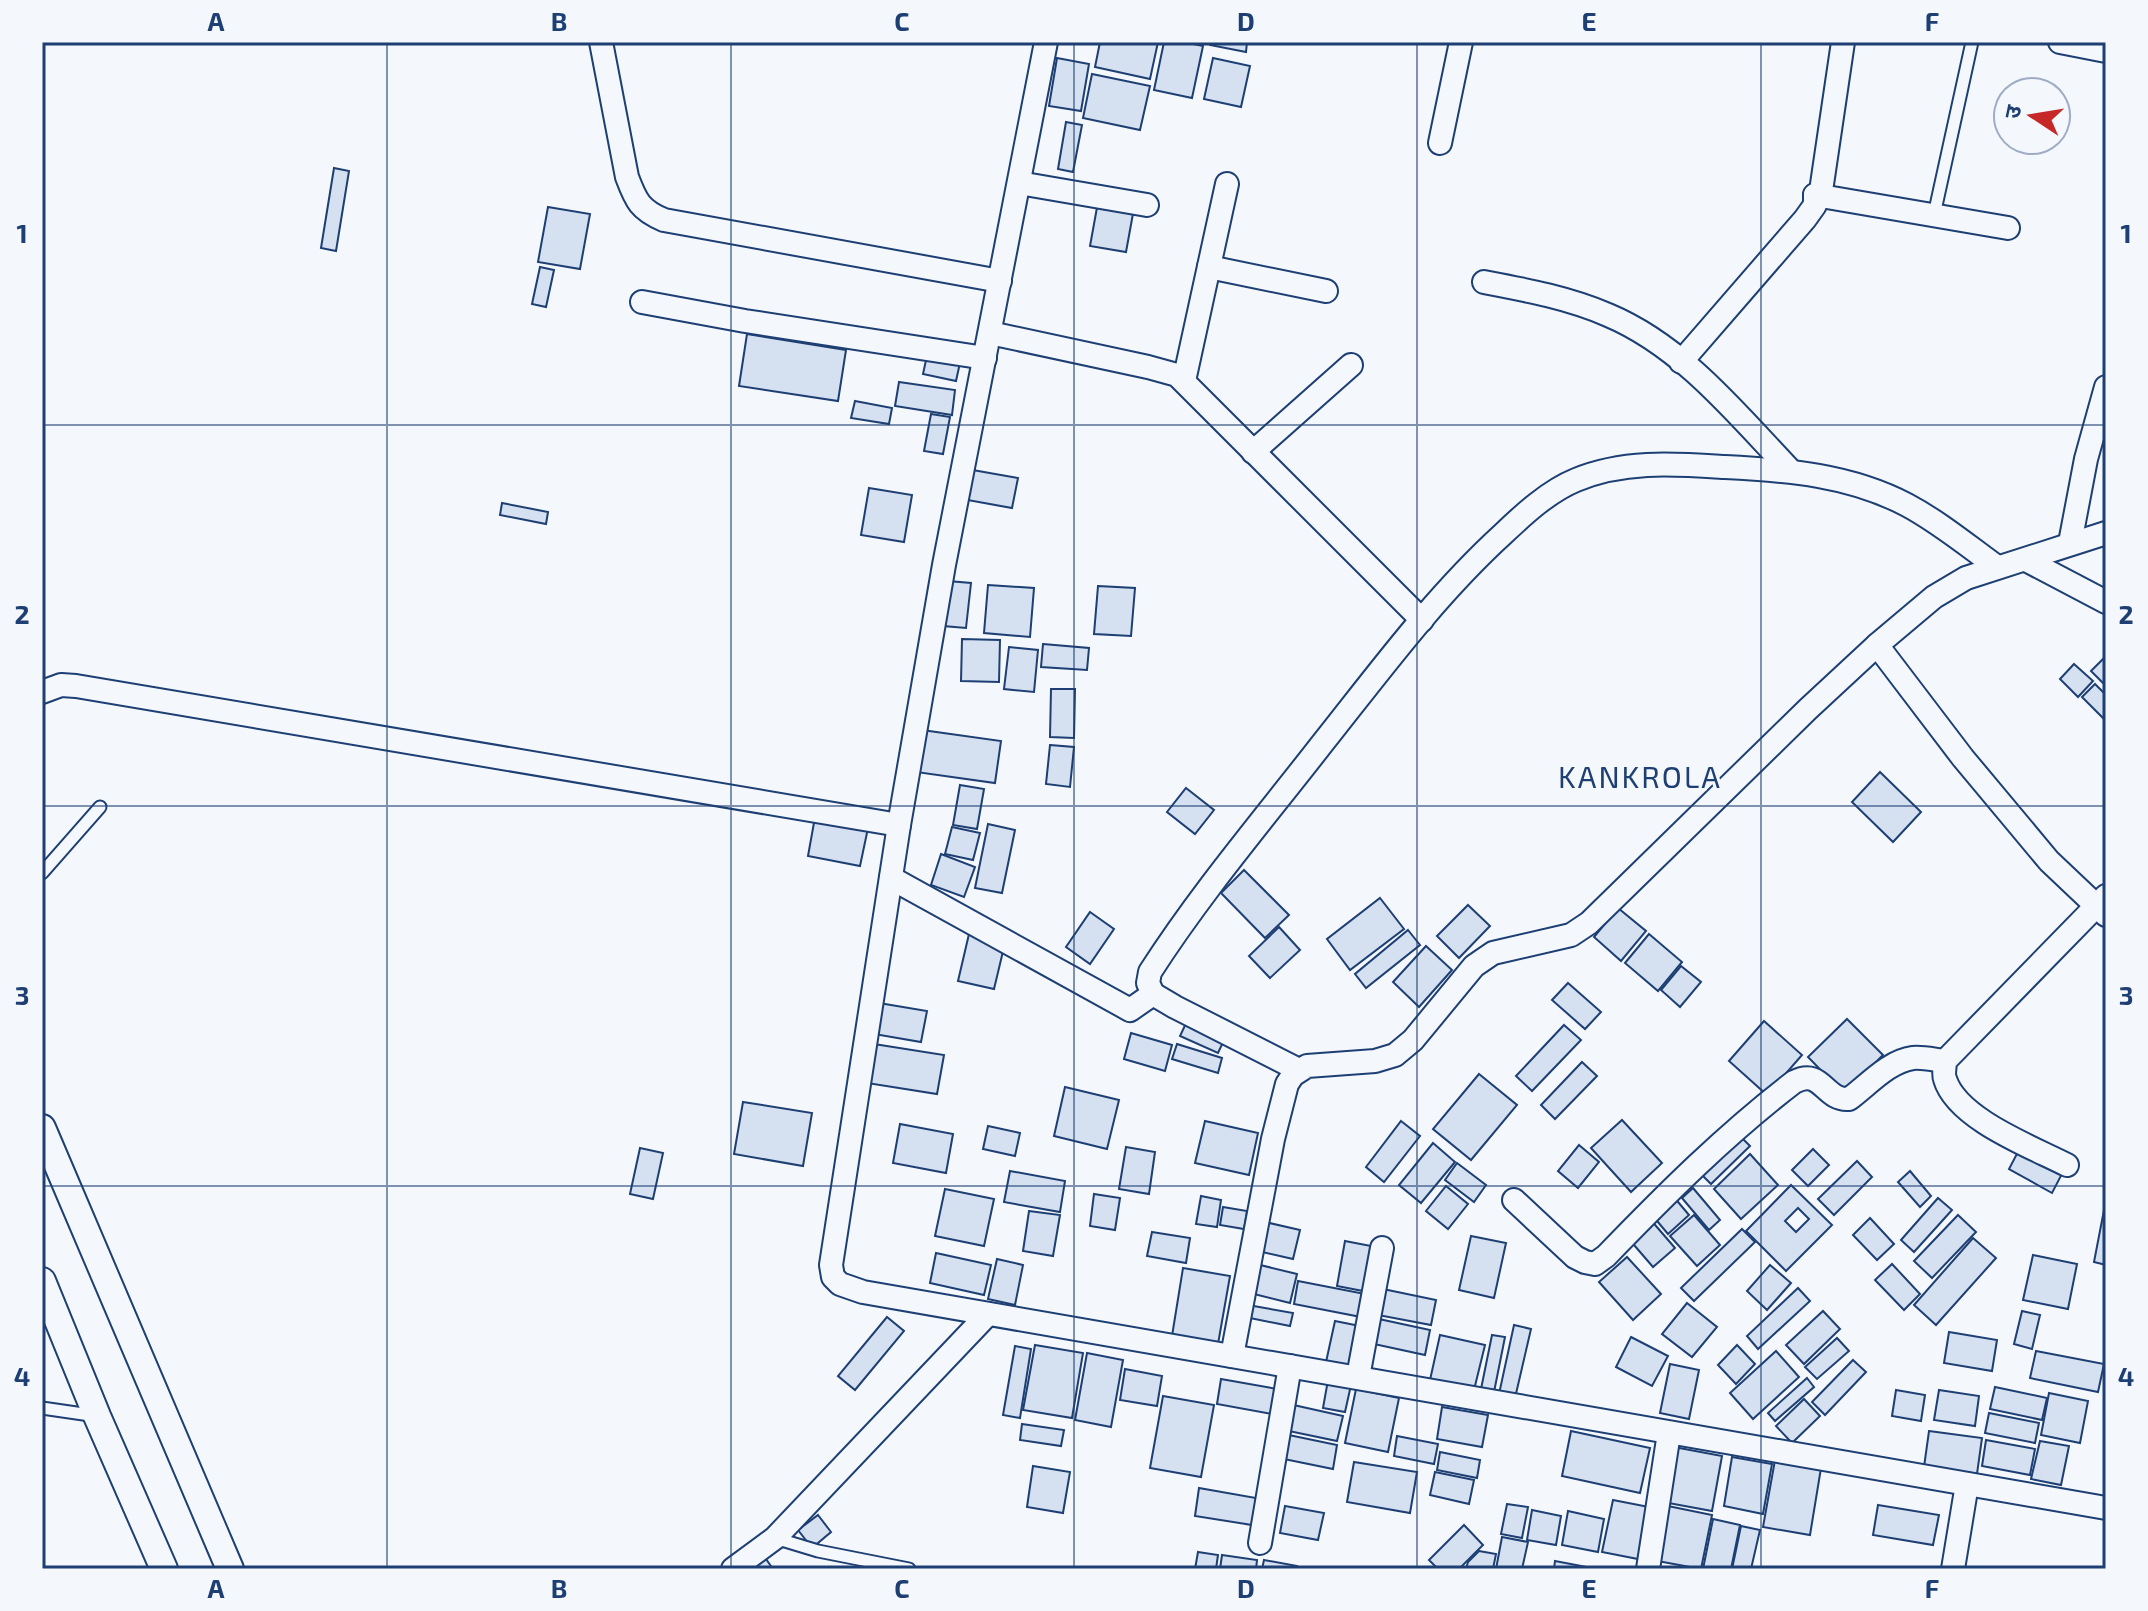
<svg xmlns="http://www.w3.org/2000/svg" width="2148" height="1611" viewBox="0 0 2148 1611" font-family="'Exo 2','Noto Sans Devanagari',sans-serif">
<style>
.building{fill:#d5e0f0;stroke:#1d3f73;stroke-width:2;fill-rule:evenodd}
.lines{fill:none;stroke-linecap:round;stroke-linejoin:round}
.service-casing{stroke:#1d3f73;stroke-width:15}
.minor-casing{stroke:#1d3f73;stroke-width:26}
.tertiary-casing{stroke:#1d3f73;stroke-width:30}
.service{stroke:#f4f7fb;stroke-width:11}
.minor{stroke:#f4f7fb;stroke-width:22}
.tertiary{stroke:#f4f7fb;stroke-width:26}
.grid{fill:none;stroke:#1d3f73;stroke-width:2;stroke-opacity:0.55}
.labels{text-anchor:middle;stroke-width:6;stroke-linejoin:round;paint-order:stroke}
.quarter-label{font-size:30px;letter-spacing:2px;fill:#1d3f73;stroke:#f4f7fb}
.neatline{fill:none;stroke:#1d3f73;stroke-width:3}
.grid-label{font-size:26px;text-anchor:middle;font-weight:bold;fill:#1d3f73}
</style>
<rect width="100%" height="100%" fill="#f4f7fb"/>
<g class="building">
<path d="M1100,42h58l-8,37 -55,-12z"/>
<path d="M1164,42h20l19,4 -11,52 -38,-8z"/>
<path d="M1210,42h37l-1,10 -36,-7z"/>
<path d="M1057,58l32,6 -8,47 -32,-5z"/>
<path d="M1213,58l37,8 -9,41 -37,-8z"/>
<path d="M1092,74l58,12 -10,44 -57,-12z"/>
<path d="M1066,122l16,3 -9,47 -15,-3z"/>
<path d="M334,168l15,3 -13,80 -15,-3z"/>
<path d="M1098,202l36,6 -8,44 -36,-6z"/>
<path d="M548,207l42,7 -10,55 -42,-7z"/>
<path d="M540,267l14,3 -8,37 -14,-3z"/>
<path d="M747,334l99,16 -8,51 -99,-15z"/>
<path d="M928,351l33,7 -5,23 -33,-7z"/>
<path d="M899,382l56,8 -3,25 -57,-9z"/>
<path d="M855,401l37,7 -3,16 -38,-6z"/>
<path d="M931,414l19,3 -7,37 -19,-3z"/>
<path d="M967,469l51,9 -6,30 -50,-9z"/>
<path d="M869,488l43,7 -8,47 -43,-7z"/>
<path d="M502,503l46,9 -2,12 -46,-9z"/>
<path d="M948,581l23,2 -5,45 -23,-2z"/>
<path d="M988,585l46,3 -4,49 -46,-4z"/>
<path d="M1098,586l37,2 -4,48 -37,-2z"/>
<path d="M962,639l38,1 -1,42 -38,-1z"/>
<path d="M1043,644l46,4 -2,22 -46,-3z"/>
<path d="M1009,647l29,3 -4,42 -30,-3z"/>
<path d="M2106,656v30l-15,-15z"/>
<path d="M2074,664l19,17 -15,16 -18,-18z"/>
<path d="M2095,684l11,11v22l-2,2 -22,-22z"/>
<path d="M1051,689h24l-1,49 -24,-1z"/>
<path d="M922,730l79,11 -6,42 -79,-11z"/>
<path d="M1050,745l24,2 -4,40 -24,-3z"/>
<path d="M1880,772l41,40 -28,30 -41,-40z"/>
<path d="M960,785l24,4 -7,40 -24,-4z"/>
<path d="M1186,788l28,22 -19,24 -28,-22z"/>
<path d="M815,817l53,11 -8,38 -52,-10z"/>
<path d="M988,824l27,6 -13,63 -27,-5z"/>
<path d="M952,827l28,6 -7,27 -28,-6z"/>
<path d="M941,854l34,13 -11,30 -33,-12z"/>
<path d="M1244,870l45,45 -24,23 -44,-45z"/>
<path d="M1380,898l24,31 -54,41 -23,-31z"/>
<path d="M1468,905l22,21 -31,32 -22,-22z"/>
<path d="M1618,908l28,23 -25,30 -27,-24z"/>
<path d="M1090,912l24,17 -24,35 -24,-17z"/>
<path d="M1279,927l21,23 -30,28 -21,-22z"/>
<path d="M1408,930l12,15 -54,43 -11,-14z"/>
<path d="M969,934l36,9 -11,46 -36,-8z"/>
<path d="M1649,934l33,28 -24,29 -33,-28z"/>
<path d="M1426,946l26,24 -33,37 -26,-25z"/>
<path d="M1681,966l20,16 -21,25 -19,-17z"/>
<path d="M1568,983l33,29 -16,17 -33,-29z"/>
<path d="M879,1003l48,8 -6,31 -47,-8z"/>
<path d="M1188,1019l38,17 -8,17 -38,-17z"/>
<path d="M1847,1019l36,36 -39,39 -36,-37z"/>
<path d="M1764,1021l38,34 -35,40 -38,-34z"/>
<path d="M1564,1025l17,15 -49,51 -16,-15z"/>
<path d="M1131,1033l41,12 -7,26 -41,-12z"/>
<path d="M874,1044l70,11 -7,39 -70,-11z"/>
<path d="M1177,1044l45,14 -4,15 -46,-14z"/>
<path d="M1582,1062l15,14 -42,43 -14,-14z"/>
<path d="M1479,1074l38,31 -46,55 -38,-31z"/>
<path d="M1065,1087l54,13 -12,49 -53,-13z"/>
<path d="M743,1102l69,11 -9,53 -69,-12z"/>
<path d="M1622,1120l40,43 -31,29 -40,-44z"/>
<path d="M1205,1121l53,12 -9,42 -54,-12z"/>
<path d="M1401,1121l19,15 -36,46 -18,-15z"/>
<path d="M900,1124l53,10 -7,39 -53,-10z"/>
<path d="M988,1126l32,7 -5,23 -32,-7z"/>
<path d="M1734,1130l16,16 -39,38 -16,-16z"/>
<path d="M1433,1143l22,19 -34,41 -22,-18z"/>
<path d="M1579,1145l20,17 -21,26 -20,-17z"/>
<path d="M2021,1146l43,24 -12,23 -43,-24z"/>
<path d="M1126,1147l29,5 -6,42 -30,-5z"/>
<path d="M640,1148l23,5 -10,46 -23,-5z"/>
<path d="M1813,1149l16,16 -21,21 -16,-16z"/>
<path d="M1750,1154l28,31 -37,34 -27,-30z"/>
<path d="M1857,1161l15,16 -38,38 -16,-16z"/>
<path d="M1457,1163l29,22 -12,17 -29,-22z"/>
<path d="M1010,1171l55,10 -5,31 -56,-10z"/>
<path d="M1910,1171l21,25 -11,11 -22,-25z"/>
<path d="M1791,1185l41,40 -46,46 -40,-40zM1798,1208l11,11 -13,13 -11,-11z"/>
<path d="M1446,1186l22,18 -20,25 -22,-18z"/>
<path d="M1693,1188l27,32 -11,10 -27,-32z"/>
<path d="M945,1189l49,10 -10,47 -49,-10z"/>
<path d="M1094,1194l26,4 -5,32 -25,-4z"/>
<path d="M1201,1196l20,4 -4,27 -21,-3z"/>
<path d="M1673,1196l16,19 -21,19 -16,-19z"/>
<path d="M1938,1198l14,12 -38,42 -13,-12z"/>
<path d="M1223,1207l24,4 -3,18 -24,-4z"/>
<path d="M2104,1210l2,1v54l-12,-3z"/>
<path d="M1029,1211l31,4 -7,41 -30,-5z"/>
<path d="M1694,1215l26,30 -23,21 -27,-30z"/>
<path d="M1958,1215l18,17 -44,46 -18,-17z"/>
<path d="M1870,1218l24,26 -17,16 -24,-25z"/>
<path d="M1650,1219l25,29 -22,19 -25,-29z"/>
<path d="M1265,1222l35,8 -7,29 -35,-8z"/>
<path d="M1742,1229l13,13 -61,59 -13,-13z"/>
<path d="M1152,1232l38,6 -4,25 -39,-7z"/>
<path d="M1471,1236l35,7 -12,55 -35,-8z"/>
<path d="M1973,1238l23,20 -60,67 -22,-20z"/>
<path d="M1345,1241l26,5 -8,45 -26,-5z"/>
<path d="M936,1253l55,12 -7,30 -54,-12z"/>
<path d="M2033,1255l44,9 -9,45 -45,-9z"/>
<path d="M1627,1257l34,37 -28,26 -34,-38z"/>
<path d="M997,1259l26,6 -8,40 -27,-6z"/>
<path d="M1256,1264l41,10 -7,29 -40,-10z"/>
<path d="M1892,1264l28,30 -16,16 -29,-30z"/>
<path d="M1770,1265l21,18 -24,27 -20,-19z"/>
<path d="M1183,1268l47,8 -12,68 -46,-8z"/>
<path d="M1298,1281l67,13 -4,23 -67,-13z"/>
<path d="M1798,1288l12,13 -52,48 -11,-13z"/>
<path d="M1383,1289l53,11 -5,25 -53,-10z"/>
<path d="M1687,1303l30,24 -25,30 -30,-23z"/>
<path d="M1248,1305l45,8 -3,13 -45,-9z"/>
<path d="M1823,1311l17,18 -36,35 -18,-19z"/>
<path d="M2022,1311l18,4 -8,34 -18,-5z"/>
<path d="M887,1317l17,14 -49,59 -17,-14z"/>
<path d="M1379,1319l51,11 -5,25 -51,-11z"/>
<path d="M1335,1321l25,5 -9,42 -25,-6z"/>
<path d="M1514,1325l17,4 -16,69 -16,-4z"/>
<path d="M1949,1332l48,8 -5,31 -48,-8z"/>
<path d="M1440,1335l45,10 -11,45 -44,-10z"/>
<path d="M1492,1335l13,2 -11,55 -13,-3z"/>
<path d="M1631,1337l37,19 -16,30 -36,-19z"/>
<path d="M1837,1338l12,13 -32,28 -12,-12z"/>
<path d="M1035,1345l48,8 -11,65 -49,-8z"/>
<path d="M1737,1345l18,19 -19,20 -18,-19z"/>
<path d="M1015,1346l16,3 -11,69 -17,-3z"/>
<path d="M1776,1351l23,26 -46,42 -23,-26z"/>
<path d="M2036,1351l68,13 -6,28 -68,-14z"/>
<path d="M1087,1353l36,7 -12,67 -36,-7z"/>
<path d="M1853,1360l13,12 -41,43 -13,-13z"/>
<path d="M1670,1364l29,6 -10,49 -29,-6z"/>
<path d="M1125,1369l37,7 -5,30 -37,-6z"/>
<path d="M1807,1378l7,9 -39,34 -7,-8z"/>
<path d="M1221,1379l56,10 -5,25 -55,-10z"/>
<path d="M1328,1380l23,5 -6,27 -22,-4z"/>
<path d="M1995,1387l52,11 -5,22 -52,-11z"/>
<path d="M1356,1389l43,9 -11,54 -43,-9z"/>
<path d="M1896,1390l29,5 -4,26 -29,-5z"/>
<path d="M1939,1390l40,6 -4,30 -41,-6z"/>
<path d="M2049,1393l39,8 -8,42 -39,-8z"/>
<path d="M1163,1396l51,9 -13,72 -51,-9z"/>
<path d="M1804,1399l16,17 -28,27 -16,-17z"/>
<path d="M1289,1404l54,12 -6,25 -53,-11z"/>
<path d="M1442,1407l46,8 -6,32 -45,-8z"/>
<path d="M1989,1413l50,10 -4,20 -50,-10z"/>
<path d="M1022,1424l42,6 -3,16 -41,-6z"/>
<path d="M1571,1431l79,17 -10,45 -78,-17z"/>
<path d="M1929,1431l53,7 -5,36 -53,-7z"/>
<path d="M1284,1434l53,11 -4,24 -54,-11z"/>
<path d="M1397,1436l41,8 -4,20 -40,-8z"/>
<path d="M1986,1440l49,9 -5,26 -48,-9z"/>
<path d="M2040,1441l29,5 -8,39 -30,-6z"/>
<path d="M1674,1447l48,9 -10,55 -49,-9z"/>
<path d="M1440,1452l40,8 -3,18 -40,-8z"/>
<path d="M1732,1457l40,7 -9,50 -39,-8z"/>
<path d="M1775,1460l46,8 -11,67 -47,-8z"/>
<path d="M1354,1462l63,10 -7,41 -63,-11z"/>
<path d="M1033,1466l37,6 -7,41 -36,-6z"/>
<path d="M1435,1472l39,8 -5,24 -39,-9z"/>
<path d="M1199,1488l57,10 -4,27 -57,-9z"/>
<path d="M1613,1500l36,7 -11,52 -36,-7z"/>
<path d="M1507,1504l21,3 -6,31 -21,-4z"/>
<path d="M1663,1505l49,10 -11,54 -49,-9z"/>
<path d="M1878,1505l61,10 -6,30 -60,-10z"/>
<path d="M1285,1506l39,7 -6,27 -38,-7z"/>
<path d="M1532,1510l29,6 -5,29 -29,-5z"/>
<path d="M1568,1511l36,8 -6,33 -36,-7z"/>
<path d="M818,1515l13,17 -19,16 -14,-18z"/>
<path d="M1713,1519l27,6 -9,44h-28z"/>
<path d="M1464,1525l19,20 -24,24h-21l-9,-9z"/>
<path d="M1741,1526l19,4 -9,39h-19z"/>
<path d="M1502,1537l26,5 -6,27h-26z"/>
<path d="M1479,1551l17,3 -3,15h-27l2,-7z"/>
<path d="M1198,1552l20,3 -2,14h-21z"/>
<path d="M1222,1555l35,5 -1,9h-36z"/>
<path d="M766,1559l7,10h-22z"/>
<path d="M1264,1560l33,6 -1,3h-34z"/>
<path d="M1555,1561l42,8h-43z"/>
</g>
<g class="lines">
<g class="service-casing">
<g id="service">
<path d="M1934,215l38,-173"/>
<path d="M42,873l58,-66"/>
<path d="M42,1408l55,8"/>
<path d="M775,1538l43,13 91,18"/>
</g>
</g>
<g class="minor-casing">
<g id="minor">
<path d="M601,42l26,135c9,24 13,33 37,43l336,61"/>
<path d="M1046,42l-102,523 -45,260 -68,440 2,12 7,7 23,8 1243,216"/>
<path d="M2060,42l46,9"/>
<path d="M1440,143l21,-101"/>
<path d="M1019,183l128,22"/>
<path d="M1815,195l193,33"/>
<path d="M1209,267l117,24"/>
<path d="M1484,282c42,8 85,16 124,33 74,31 128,98 182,155"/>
<path d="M642,302l103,19 240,37"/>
<path d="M990,333l158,34 29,8 245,245"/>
<path d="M1681,362l124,-143 10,-14v-10l6,-4 22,-149"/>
<path d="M1184,381l43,-197"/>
<path d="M1253,452l98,-87"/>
<path d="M2070,543l16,-84 20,-72"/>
<path d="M2026,560l80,42"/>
<path d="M1877,645l86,113 86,103 57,54"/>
<path d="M42,692l19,-7 15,1 823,139"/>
<path d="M891,878l239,132 23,-16"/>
<path d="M1299,1070l-124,-63 -22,-13 -5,-11 2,-11c50,-78 111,-150 168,-223 59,-74 115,-151 185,-215 21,-20 46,-43 73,-54 48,-20 99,-16 149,-13 63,3 125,8 182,38 32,17 61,41 90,62"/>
<path d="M2067,1165c-35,-18 -110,-46 -122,-86 -2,-5 0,-13 0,-18l161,-165"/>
<path d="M1514,1200l61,57 10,5 10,2 11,-8c60,-62 120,-122 188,-174 28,-15 30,19 55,17 19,-14 40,-38 64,-41 10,-1 22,2 32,3"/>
<path d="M1232,1356l41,-217 14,-55 6,-9 14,-9 68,-5 20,-6 18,-15 61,-74 19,-13 78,-18 18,-12 219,-214 69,-64 57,-48 32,-19 140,-45"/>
<path d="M1358,1377l24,-129"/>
<path d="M1260,1543l30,-177"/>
<path d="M733,1569l42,-31 213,-224"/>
<path d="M1648,1569l21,-136"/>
<path d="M1953,1569l14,-85"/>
</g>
</g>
<g class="tertiary-casing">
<g id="tertiary">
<path d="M42,1128l188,441"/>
<path d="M42,1281l55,135 67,153"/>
</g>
</g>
<use href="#service" class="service"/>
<use href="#minor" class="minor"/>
<use href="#tertiary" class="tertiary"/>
</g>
<path class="grid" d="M387,42v1527M731,42v1527M1074,42v1527M1417,42v1527M1761,42v1527M42,425h2064M42,806h2064M42,1186h2064"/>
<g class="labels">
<g class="quarter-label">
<text x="1640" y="788">KANKROLA</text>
</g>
</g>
<rect width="2148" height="1611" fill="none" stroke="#f4f7fb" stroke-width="88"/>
<g transform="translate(2032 116) rotate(282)"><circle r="38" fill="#f4f7fb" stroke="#9eadc5" stroke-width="2"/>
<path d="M0-6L14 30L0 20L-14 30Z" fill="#c62828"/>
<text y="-12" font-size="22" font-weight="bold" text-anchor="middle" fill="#1d3f73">उ</text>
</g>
<rect x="44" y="44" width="2060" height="1523" class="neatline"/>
<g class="grid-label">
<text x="216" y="31">A</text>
<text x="559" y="31">B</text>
<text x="902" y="31">C</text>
<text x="1246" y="31">D</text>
<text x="1589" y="31">E</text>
<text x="1932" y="31">F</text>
<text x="22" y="243">1</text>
<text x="2126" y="243">1</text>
<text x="22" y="624">2</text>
<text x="2126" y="624">2</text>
<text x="22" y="1005">3</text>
<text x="2126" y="1005">3</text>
<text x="22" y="1386">4</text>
<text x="2126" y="1386">4</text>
<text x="216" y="1598">A</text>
<text x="559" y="1598">B</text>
<text x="902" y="1598">C</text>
<text x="1246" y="1598">D</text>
<text x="1589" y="1598">E</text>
<text x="1932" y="1598">F</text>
</g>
</svg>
